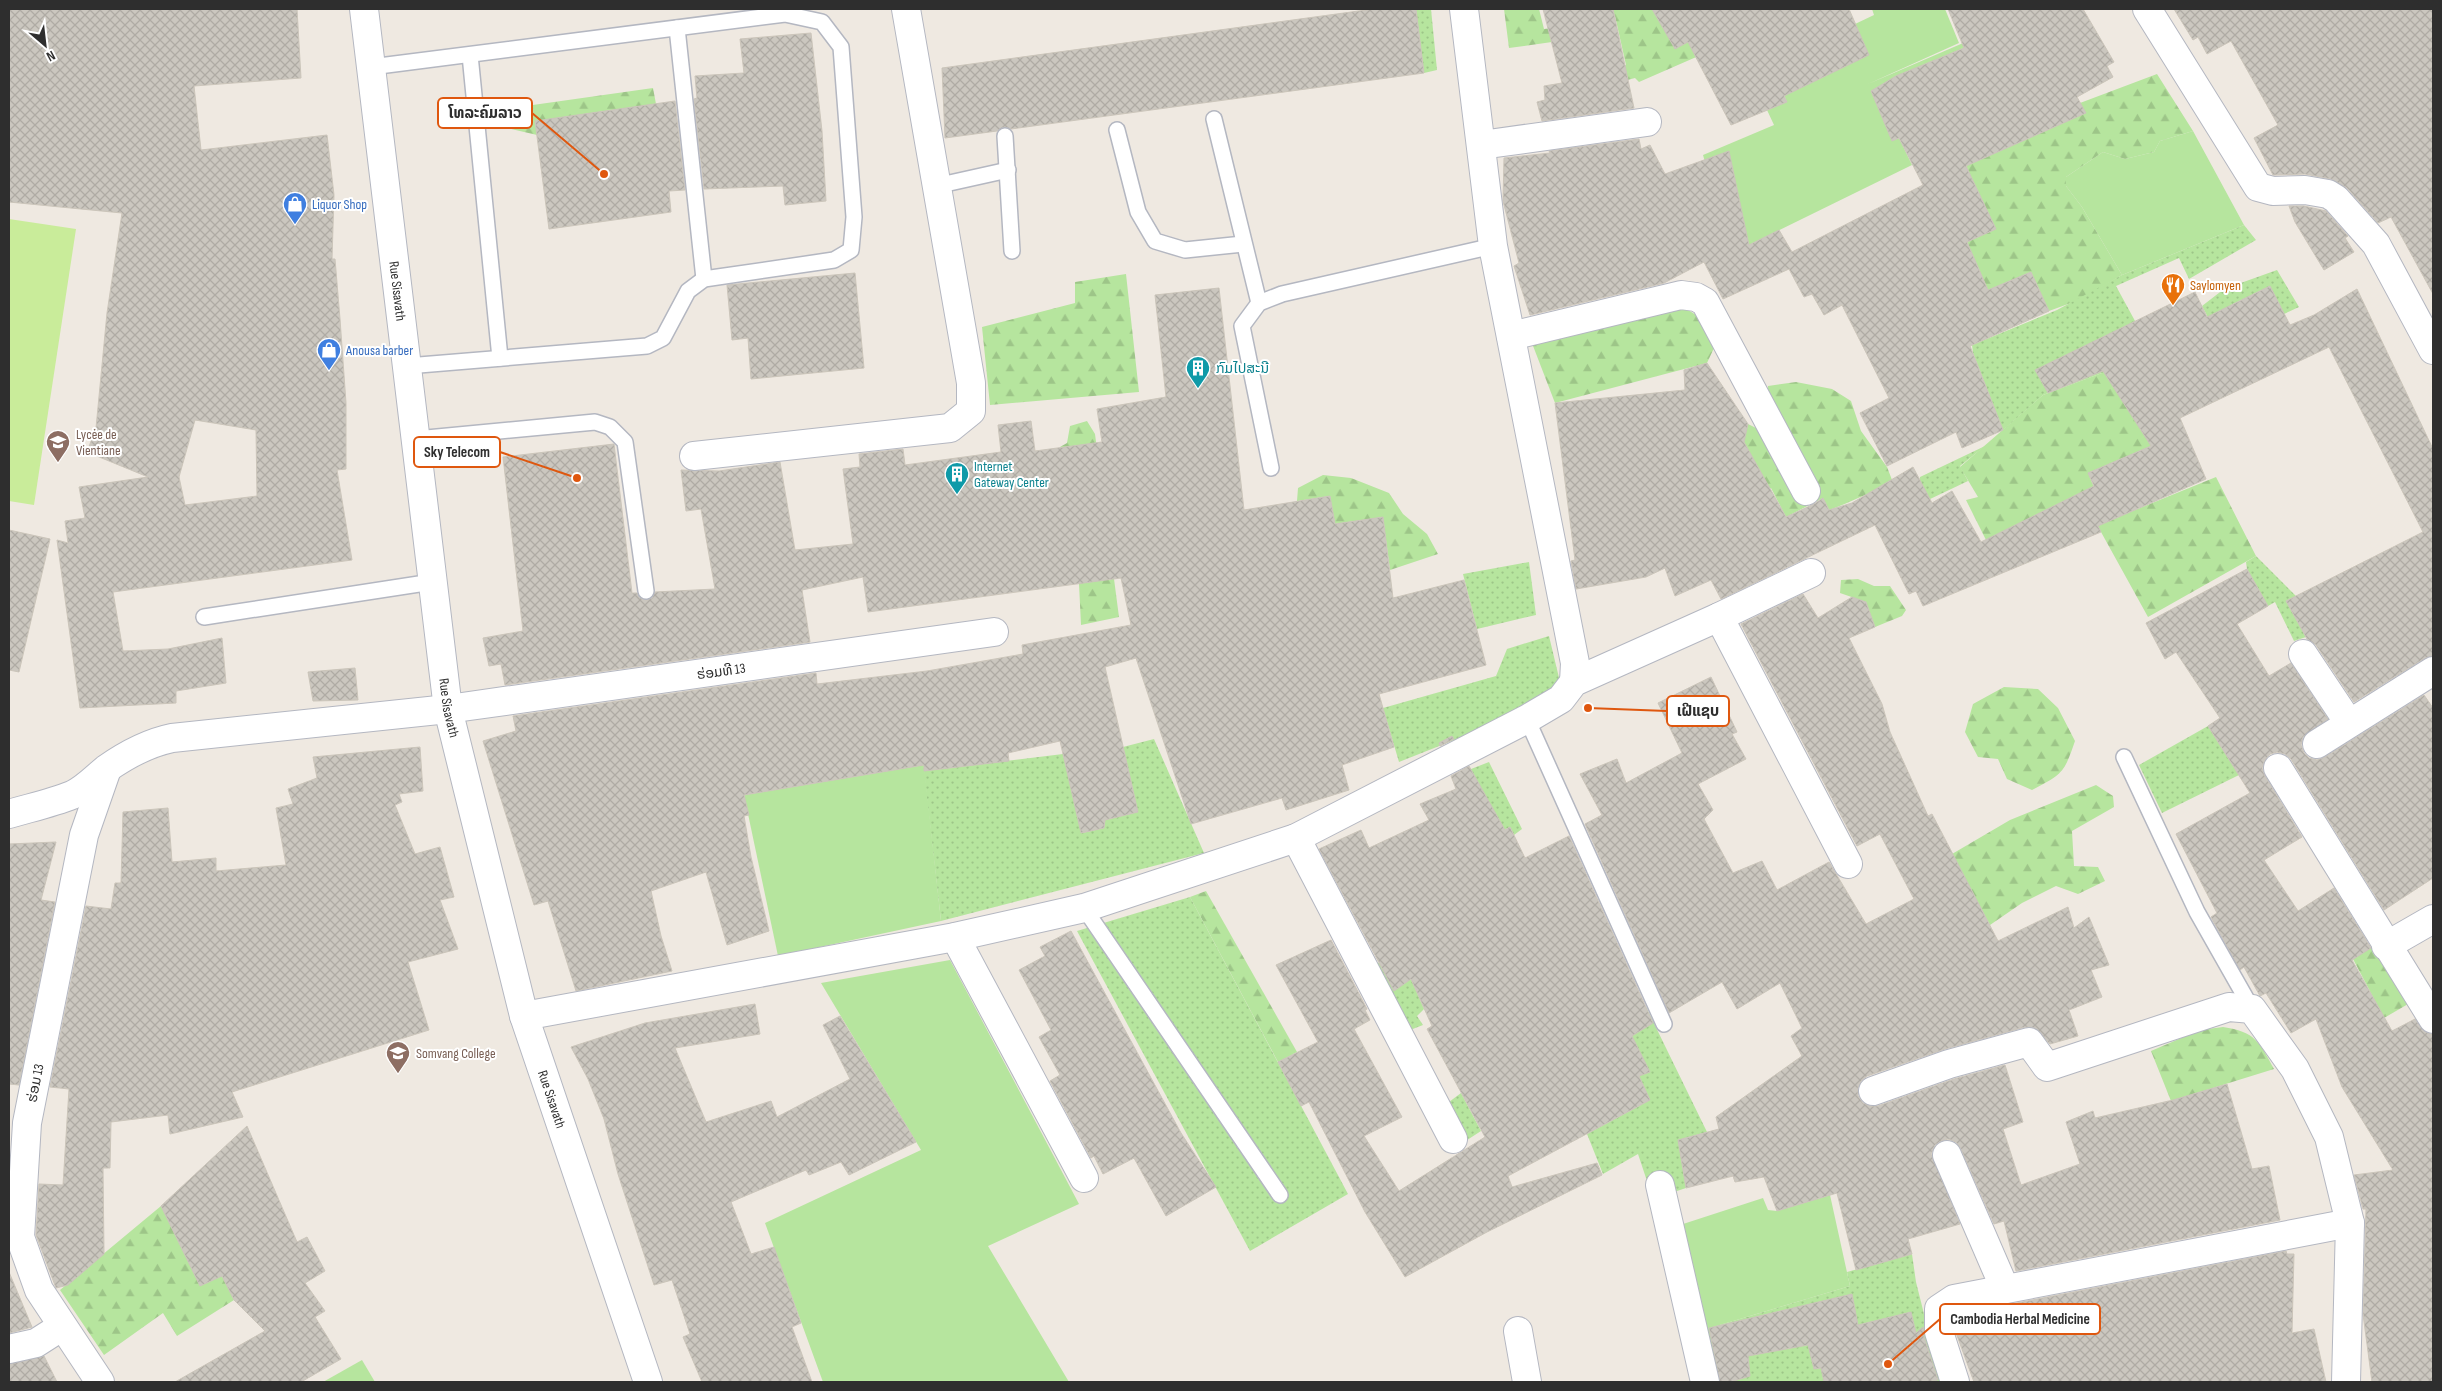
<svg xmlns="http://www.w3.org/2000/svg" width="2442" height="1391" viewBox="0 0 2442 1391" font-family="'Sofia Sans Condensed','Noto Sans Lao',sans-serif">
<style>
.grass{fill:#b6e59e}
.forest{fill:url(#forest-firs)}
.garden{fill:url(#garden-dots)}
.pitch{fill:#c9ec9a}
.building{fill:url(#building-cross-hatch);stroke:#cbc5ba;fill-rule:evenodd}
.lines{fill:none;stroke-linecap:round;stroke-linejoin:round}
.lane-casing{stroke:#b4b7c1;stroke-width:18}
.street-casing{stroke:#b4b7c1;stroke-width:30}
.lane{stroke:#fff;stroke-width:15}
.street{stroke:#fff;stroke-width:28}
.labels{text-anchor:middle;stroke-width:4;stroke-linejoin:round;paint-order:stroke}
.shop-label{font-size:14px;fill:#366cbe;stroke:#fff;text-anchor:start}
.food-label{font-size:14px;fill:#c56008;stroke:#fff;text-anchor:start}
.street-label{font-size:14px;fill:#2e2e2e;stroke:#fff}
.culture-label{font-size:14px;fill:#0d838f;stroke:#fff;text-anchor:start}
.education-label{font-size:14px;fill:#785e54;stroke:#fff;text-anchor:start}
.leader{fill:none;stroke:#df570e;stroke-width:2}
.callout-dot{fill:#df570e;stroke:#fff;stroke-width:2}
.callout{fill:#fff;stroke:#df570e;stroke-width:2}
.callout-label{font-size:15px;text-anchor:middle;font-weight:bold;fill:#2e2e2e}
</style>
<defs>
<pattern id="forest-firs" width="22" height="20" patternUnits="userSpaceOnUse" patternTransform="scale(1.25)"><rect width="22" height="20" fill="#b6e59e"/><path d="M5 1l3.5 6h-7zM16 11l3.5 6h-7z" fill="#9dc588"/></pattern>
<pattern id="garden-dots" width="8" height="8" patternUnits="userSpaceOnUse" patternTransform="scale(1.25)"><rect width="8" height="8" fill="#b6e59e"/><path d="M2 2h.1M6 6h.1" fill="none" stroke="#9dc588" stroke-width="1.8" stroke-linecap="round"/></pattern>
<pattern id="building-cross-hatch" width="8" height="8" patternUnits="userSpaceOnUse" patternTransform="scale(1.25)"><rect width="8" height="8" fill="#cbc7bf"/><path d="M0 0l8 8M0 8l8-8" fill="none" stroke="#afaba4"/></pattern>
</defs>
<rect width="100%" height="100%" fill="#efe9e1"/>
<g class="grass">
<path d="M1872,9h73l14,34 -91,41 123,-53 1,5 -95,40 -26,15 21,50 7,-3 13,27 -196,96 -7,-85 -6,-21 71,-30 -7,-15 20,-8 -7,-17 75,-61 19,-9z"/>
<path d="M2193,131l51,94 -122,50 -40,-68 -16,-21v-9l37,-25 22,7 29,-7 6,-11z"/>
<path d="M924,765l17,156 -163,35 -34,-161z"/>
<path d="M950,960l129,244 -91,42 81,136h-246l-58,-159 156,-73 -100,-167z"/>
<path d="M1830,1195l20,91 -147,44 -23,-105 83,-27 5,12 9,1z"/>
<path d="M362,1360l13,22h-52z"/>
</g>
<g class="forest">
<path d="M1504,9h35l5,20 9,-1 -1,14 -43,6z"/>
<path d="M1604,9h48l23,39 27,-14 8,17 -71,31 -4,-4 -19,5 -3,-15 13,-3 -11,-49 -8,1z"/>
<path d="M2157,74l36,57 -33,10 -6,11 -29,7 -22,-7 -37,25v9l16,21 40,68 -43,25 -30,11 -18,-39 -43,18 -21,-48 29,-13 -30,-63 119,-53 -5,-10z"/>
<path d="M653,88l3,16 -121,18 2,13 -39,-9 6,-17z"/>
<path d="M1126,274l13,118 -149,13 -8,-78 93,-24v-21z"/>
<path d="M1675,302l26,16 13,30 -7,15 -152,40 -25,-65z"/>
<path d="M2153,354l-2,92 -63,27 20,48 108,-44 40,79 -108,61 -47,-85 -115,8 -20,-40 12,-3 -18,-30 83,-72z"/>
<path d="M1796,382l36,7 19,12 10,30 26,36 7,18c-23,5 -43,18 -65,25l-6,-12 -37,19 -15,-29 -47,20 24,-84 38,19 -18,-39v-18z"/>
<path d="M1087,421l8,13 24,183 -38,8 -2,-41 -19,-137 7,-4 3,-17z"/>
<path d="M1323,475l28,3 38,15 14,21 24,20 11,20 -48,16 -7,-53 -48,7 -5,-28 -33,5 1,-13z"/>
<path d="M1858,579l16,7h16l16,24 -4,6 -27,11 -9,-25 -26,-9 1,-13z"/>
<path d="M2004,687l34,2 20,19 17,33c-11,32 -12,33 -43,49l-25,-11 -9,-20 -20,-2 -13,-25 8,-28z"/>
<path d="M2096,785l17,11 1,11 -42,24 2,35 24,1 7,14 -27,13 -22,-8 -34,17 -32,22 -38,-71 58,-34z"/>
<path d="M1206,891l91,161 -19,10 -88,-165z"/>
<path d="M2378,943l37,57 -31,18 -31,-59z"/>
<path d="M2223,1027c32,5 36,14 51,42l-103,32 -20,-50 49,-21z"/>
<path d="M161,1206l39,80 22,-10 12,24 -57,36 -14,-23 -59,42 -44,-65z"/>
</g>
<g class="garden">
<path d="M1416,9h15l6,61 -13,3z"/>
<path d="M2244,225l12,15 -67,39 -10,-21 -63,28 37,68 -110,41 -40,35 -30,-77 -1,-8 85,-35 65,-35z"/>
<path d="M2277,270l22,37 -15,7 -14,-28 -39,19 14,29 -32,-7 -11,-21 22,-17z"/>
<path d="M1985,446l-25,20 8,15 -40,19 -9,-13 1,-10z"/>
<path d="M2256,556l40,40 -10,5 20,36 -12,4 -19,-39 -7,4 -21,-37 -1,-7z"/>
<path d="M1529,562l7,53 -59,14 -14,-55z"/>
<path d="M1549,636l11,46 -28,27 -133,53 -16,-54 113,-32 11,-27z"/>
<path d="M2208,726l31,49 -77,38 -23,-48z"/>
<path d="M1154,739l50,114 -263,68 -17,-150 139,-17 19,79 22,-5 1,-8 33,-8 -15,-65z"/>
<path d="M1489,762l33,67 -8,6 -4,-8 -65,33 26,-91z"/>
<path d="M1190,897l158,297 -98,57 -173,-320z"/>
<path d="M1389,958l13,27 9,-6 13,30 -7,7 6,9 -18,7 -33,-66z"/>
<path d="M1646,1007l61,125 -29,8 8,48 -33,11 -15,-45 -35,20 -16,-40 63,-34 -11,-24 10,-5 -12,-24 -57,27 50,-58z"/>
<path d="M1461,1093l20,38 -20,13 -12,-42z"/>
<path d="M1912,1254l4,28 25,100h-230l-8,-52 147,-44 -3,-14z"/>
</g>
<path class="pitch" d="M9,219l67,10 -42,276 -25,-4z"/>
<g class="building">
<path d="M9,9h288l4,69 -107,8 7,64 126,-15 7,60 -2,64h3l5,60 6,84v66l-9,1 15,90 -239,32 10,59 45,-2 54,-11 4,45 -50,8v12l-96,5 -23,-168 11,3 -3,-22 20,-3 -6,-31 69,-10 -61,-25 9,-24 11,-115 15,-100 -113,-11zM195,420l61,10 1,66 -72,9 -6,-28z"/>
<path d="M1373,9h43l8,64 -413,56 -7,-2 -7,4 -52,7 -3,-70z"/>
<path d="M1543,9h70l21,99 -92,13 -5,-19 8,-2 -1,-14 18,-3z"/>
<path d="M1652,9h197l20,46 -85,41 3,6 -56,23 -43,-83 -13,7z"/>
<path d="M1948,9h135l31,53 -7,4 6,11 -36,20 9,16 -120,53 30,63 -29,13 21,48 43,-18 18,39 -79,35 33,84 -41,18 -6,-16 -69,34 -27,-53 29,-15 -47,-93 -18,10 -12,-21 -8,3 -15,-28 -66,30 -19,-37 -40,21 -134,32 -16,-49 5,-3 -16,-62 1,-43 46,-5 -1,-2 90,-12 2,10 9,-4 15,29 64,-23 20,94 30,-15 13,22 131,-67 -24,-47 -7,3 -21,-50 25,-15 68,-28z"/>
<path d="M2174,9h259v285l-42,-77 -13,6 -31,-35 -16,-9 -26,-5 -32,1 -19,-37 24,-13 -47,-84 -24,13 -9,-17 -5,3z"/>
<path d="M811,33l11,98 4,70 -41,4 -2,-19 -79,3 -10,-90 3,-1 -2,-22 49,-3 -4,-34z"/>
<path d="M675,101l10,89 -16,1 2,21 -122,17 -14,-108z"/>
<path d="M2289,206h15l22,5 22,25 -3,2 9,14 -30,18 -29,-48z"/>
<path d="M855,273l9,95 -113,11 -3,-41 -16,2 -5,-55z"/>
<path d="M2270,286l20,39 24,-10 43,-26 76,160v207l-8,2 -71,44 -38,-57 -9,-6 -21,-38 137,-69 -94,-185 -149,71 26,61 -108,47 3,6 -178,74 -7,-15 -7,3 -34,-69 -154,74 -10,-19 -36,16 -10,-28 -19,9 -70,12 -5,-28 4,-1 -20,-157 130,-13 -1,-20 23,-7 41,61 -4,18 42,75 28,-13 9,-6 6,12 23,-7 61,-36 19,36 20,-12 29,51 113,-56 -6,-13 63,-27 -48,-75 -55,22 -13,-23 160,-78 12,25z"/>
<path d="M1219,288l25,222 86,-14 5,28 48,-7 10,81 71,-18 22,85 -107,29 15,53 -52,18 7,25 -63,20 -4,-12 -91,26 -55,-166 -31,9 33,145 -33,8 -1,8 -23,5 -21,-92 -52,12 1,8 -85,10v-6l-180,30 5,20 -5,1 7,41 18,74 -42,14 -21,-73 -55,19 10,45 11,35 -96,20 -28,-90 -14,4 -51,-164 33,-10 -3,-15 303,-43 1,11 110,-13 96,-17 -1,-9 109,-20 -10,-47 -253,34 -5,-35 -61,13 8,52 -305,43 -4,-21 -12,2 -6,-28 40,-7 -20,-174 111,-13 18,149h5l5,6 5,1 5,-2 3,-6 60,-3 -14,-80 -15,2 -5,-41 38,1 61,-9 15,88 58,-6 -10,-75 17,-2 -1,-13 44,-5 2,16 96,-13 -3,-27 33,-4 4,30 67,-9 -5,-33 69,-12 -11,-102z"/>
<path d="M9,530l41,9 -31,133 -10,-2z"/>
<path d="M2247,569l21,37 -31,18 32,52 22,-13 37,56 -25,18 -2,8 3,8 5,5 8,2 8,-3 99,-62 9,13v170l-49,32 -93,-151 -6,-5 -8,-2 -7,2 -5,6 -3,8 3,8 37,61 -38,23 34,51 36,-23 37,60 -19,12 40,71 23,-12 10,13 8,3v347h-61l-9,-68 3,-105h-3l-9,-34 39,-5 -51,-83 -26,-68 -25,14 -25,-40 -6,3 -16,-29 -4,3 -29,-53 6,-4 -41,-79 74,-41 -42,-67 12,-8 -44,-66 -11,7 -19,-36z"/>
<path d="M1803,594l15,24 34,-21 14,5 9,25 -26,11 33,66 8,28 38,84 4,-2 66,127 70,-34 6,21 15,-11 20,48 -18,5 11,27 -33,13 9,26 -28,8 -15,-16 -10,-1 -80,22 -78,27 -6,5 -3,7v8l5,7 7,3h8l76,-27 51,-14 18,57 -20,7 18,56 59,-21 -14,-42 27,-11 2,7 78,-18 54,-16 25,85 17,-3 11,54 -264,51 -12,-50 -10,3 -33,-75 -5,-7 -8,-3 -7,2 -6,4 -4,9 29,70 -52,15 4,15 -56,16 -19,-77 -60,18 -13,-34 -29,5 -2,-6 -47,12 -8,-48 41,-11 -3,-12 86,-61 -11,-20 11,-8 -22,-45 -43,26 -15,-27 -53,31 -84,-189 17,-9 -22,-41 37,-15 9,24 56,-30 -24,-50 53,-26 26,55 -5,2 14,25 -48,25 15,26 -9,9 29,54 29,-12 15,29 52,-28 37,62 48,-25 -34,-65 -23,12 -116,-222z"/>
<path d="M355,668l3,32 -45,1 -5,-29z"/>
<path d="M1452,736l2,3 -14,7 -1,-3z"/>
<path d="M420,747l3,44 -24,3 3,8 -7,3 20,49 25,-7 14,50 -14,3 18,49 -50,13 21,68 -197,62 11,25 -73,17 -2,-19 -57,7 -1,46h-7l1,86 -36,31 -12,3 -20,-53 3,-51 24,1 6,-96 -19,-2 36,-181 25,3 4,-26h6l2,-71 45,-4 4,54 44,-4v13l70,-6 -10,-57 17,-4 -5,-15 29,-11 -4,-21z"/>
<path d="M1469,766l36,64 5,-3 15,31 44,-22 84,187 -21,13 18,36 -11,4 11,24 -142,76 4,11 85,-24 5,12 -115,57 -82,45 -40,-65 -56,-110 -8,4 -23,-44 40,-20 -42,-77 55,-25 36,69 -2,1 5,10 -16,9 48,88 -38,19 35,55 86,-54 -58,-108 5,-3 -21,-47 -17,12 -75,-142 42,-19 8,18 60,-28 -9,-16 36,-15 -5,-13z"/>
<path d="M56,842l-15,58 14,2 -36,183 -10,-1v-240z"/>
<path d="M1071,931l110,202 35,54 -50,29 -32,-58 -31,16 -9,-18 -3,2 -41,-77 10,-6 -21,-38 12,-7 -32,-60 26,-14 -5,-9z"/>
<path d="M755,1004l5,30 -85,14 31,74 65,-21 6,16 73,-38 -27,-54 17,-9 76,126 -67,33 -8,-13 -32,13 -3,-5 -75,32 20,52 23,-7 27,76 -9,4 20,55h-110l-19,-45 7,-3 -18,-54 -18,5 -36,-111 -14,-55 -16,-40 -17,-32 74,-24z"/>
<path d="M247,1126l50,116 10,-5 18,34 -20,12 20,28 -10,6 26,42 -40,23h-126l90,-51 -31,-31 -12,-24 -22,10 -39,-80z"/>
<path d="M2286,1251l1,3h7l-2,79 22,-4 12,53h-352l-19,-52v-13l5,-3z"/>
<path d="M9,1272l23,55 -23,6z"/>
<path d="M1852,1294l6,31 53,-13 5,21 7,-6 1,10 14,43 -11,2h-103l-3,-14 -7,1 -6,-24 -60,11 2,20 -19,6h-11l-11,-54z"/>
<path d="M44,1356l13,26h-48v-18z"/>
</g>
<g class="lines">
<g class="lane-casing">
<g id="lane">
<path d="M677,28l27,251"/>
<path d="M470,55l30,303"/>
<path d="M371,67l414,-53 37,8 19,25 13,170 -3,33 -17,10 -130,19 -16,12 -25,47 -16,8 -240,20"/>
<path d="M1214,119l45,184"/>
<path d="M1117,130l21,82 17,29 30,9 58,-6"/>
<path d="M1005,136l7,115"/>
<path d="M936,186l72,-16"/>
<path d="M416,439l179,-17 15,5 15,15 21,149"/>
<path d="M1271,468l-29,-142 17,-23 23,-9 211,-48"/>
<path d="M204,617l228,-35"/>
<path d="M1527,719l137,305"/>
<path d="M2124,757l73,155 55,97"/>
<path d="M1084,908l196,287"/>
</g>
</g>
<g class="street-casing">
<g id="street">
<path id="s1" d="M364,9l84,700 76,307 124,366"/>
<path d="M1464,9l29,237 82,417 -1,19"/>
<path d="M2147,9l111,178 15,4 32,-1 23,4 8,5 40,45 57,106"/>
<path d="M1481,145l166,-23"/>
<path d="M1511,336l170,-41 15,2 9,5 101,189"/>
<path d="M694,456l256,-28 21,-17v-28l-65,-374"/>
<path d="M1719,617l129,247"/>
<path d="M2303,654l46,69"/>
<path d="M2317,744l116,-73"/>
<path d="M2278,768l155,251"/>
<path d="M9,814c20,-6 43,-11 63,-19 13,-6 23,-17 34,-26 20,-14 42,-26 66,-31l276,-29 546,-77"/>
<path d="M1296,838l157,301"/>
<path d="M955,937l129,241"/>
<path d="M2386,946l47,-27"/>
<path d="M524,1016l431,-79 129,-29 212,-70 231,-119 34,-20 13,-17 145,-65 92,-44"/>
<path d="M1873,1091l76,-27 80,-22 18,25 182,-60 23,2 43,60 34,68 21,86 -4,159"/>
<path d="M1947,1155l58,134"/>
<path d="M1660,1185l45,197"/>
<path d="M1518,1331l9,51"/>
<path d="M9,1349l27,-6 25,-16"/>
<path d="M100,1382l-61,-92 -19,-53 7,-114 57,-288 23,-66"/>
<path d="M1955,1382l-16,-50v-23l15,-10 396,-76"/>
</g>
</g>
<use href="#lane" class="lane"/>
<use href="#street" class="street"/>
</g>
<defs>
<g id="shop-pin" transform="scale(1.25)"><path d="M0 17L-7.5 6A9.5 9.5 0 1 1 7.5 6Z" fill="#3f7fe0" stroke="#fff"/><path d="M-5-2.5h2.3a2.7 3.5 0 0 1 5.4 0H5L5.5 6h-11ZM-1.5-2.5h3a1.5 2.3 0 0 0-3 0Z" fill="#fff"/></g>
<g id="restaurant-pin" transform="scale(1.25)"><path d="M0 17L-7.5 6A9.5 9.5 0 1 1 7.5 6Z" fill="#e8710a" stroke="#fff"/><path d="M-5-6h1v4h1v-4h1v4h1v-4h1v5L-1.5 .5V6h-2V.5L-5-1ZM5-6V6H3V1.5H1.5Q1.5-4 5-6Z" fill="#fff"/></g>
<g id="building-pin" transform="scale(1.25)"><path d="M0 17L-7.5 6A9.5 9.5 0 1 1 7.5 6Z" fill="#0f9aa8" stroke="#fff"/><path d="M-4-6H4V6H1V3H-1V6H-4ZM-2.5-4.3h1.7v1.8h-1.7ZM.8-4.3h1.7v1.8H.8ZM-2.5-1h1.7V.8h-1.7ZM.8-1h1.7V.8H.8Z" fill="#fff"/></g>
<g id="school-pin" transform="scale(1.25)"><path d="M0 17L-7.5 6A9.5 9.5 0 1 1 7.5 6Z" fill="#8d6e63" stroke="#fff"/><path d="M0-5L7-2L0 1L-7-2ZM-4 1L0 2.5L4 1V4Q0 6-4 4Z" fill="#fff"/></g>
</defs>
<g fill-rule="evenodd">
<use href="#shop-pin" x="295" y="204"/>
<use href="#restaurant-pin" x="2173" y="285"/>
<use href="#shop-pin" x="329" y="350"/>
<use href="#building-pin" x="1198" y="368"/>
<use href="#school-pin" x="58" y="442"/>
<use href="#building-pin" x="957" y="474"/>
<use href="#school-pin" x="398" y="1053"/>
</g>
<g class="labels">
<g class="shop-label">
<text x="312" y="209">Liquor Shop</text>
<text x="346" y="355">Anousa barber</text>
</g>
<g class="food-label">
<text x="2190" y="290">Saylomyen</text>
</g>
<g class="street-label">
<text dy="5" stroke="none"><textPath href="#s1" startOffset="284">Rue Sisavath</textPath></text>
<text transform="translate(721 671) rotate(-8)" y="5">ຮ່ອມທີ 13</text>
<text dy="5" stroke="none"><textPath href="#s1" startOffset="704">Rue Sisavath</textPath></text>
<text transform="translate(35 1083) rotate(-79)" y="5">ຮ່ອມ 13</text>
<text dy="5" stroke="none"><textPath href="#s1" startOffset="1109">Rue Sisavath</textPath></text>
</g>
<g class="culture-label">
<text x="1216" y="373">ກົມໄປສະນີ</text>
<text x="974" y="471">Internet<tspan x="974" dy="16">Gateway Center</tspan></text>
</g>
<g class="education-label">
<text x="76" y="439">Lycėe de<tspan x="76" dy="16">Vientiane</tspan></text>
<text x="416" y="1058">Somvang College</text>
</g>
</g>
<path class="leader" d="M604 174L532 113M577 478L500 452M1588 708L1667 711M1888 1364L1940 1319"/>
<g class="callout-dot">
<circle cx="604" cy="174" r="5"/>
<circle cx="577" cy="478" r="5"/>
<circle cx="1588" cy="708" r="5"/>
<circle cx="1888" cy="1364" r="5"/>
</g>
<g class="callout">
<rect x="438" y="98" width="94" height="30" rx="5"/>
<rect x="414" y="437" width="86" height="30" rx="5"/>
<rect x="1667" y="696" width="62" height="30" rx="5"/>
<rect x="1940" y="1304" width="160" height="30" rx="5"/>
</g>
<g class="callout-label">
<text x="485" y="118">ໂທລະຄົມລາວ</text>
<text x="457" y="457">Sky Telecom</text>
<text x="1698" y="716">ເຝີແຊບ</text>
<text x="2020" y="1324">Cambodia Herbal Medicine</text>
</g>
<rect width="2442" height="1391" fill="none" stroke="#2e2e2e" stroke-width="20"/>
<g transform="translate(45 45) rotate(152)" stroke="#ffffff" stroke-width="4" paint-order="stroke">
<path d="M0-4L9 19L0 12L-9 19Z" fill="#2e2e2e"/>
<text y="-8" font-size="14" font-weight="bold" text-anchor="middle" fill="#2e2e2e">N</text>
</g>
</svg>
